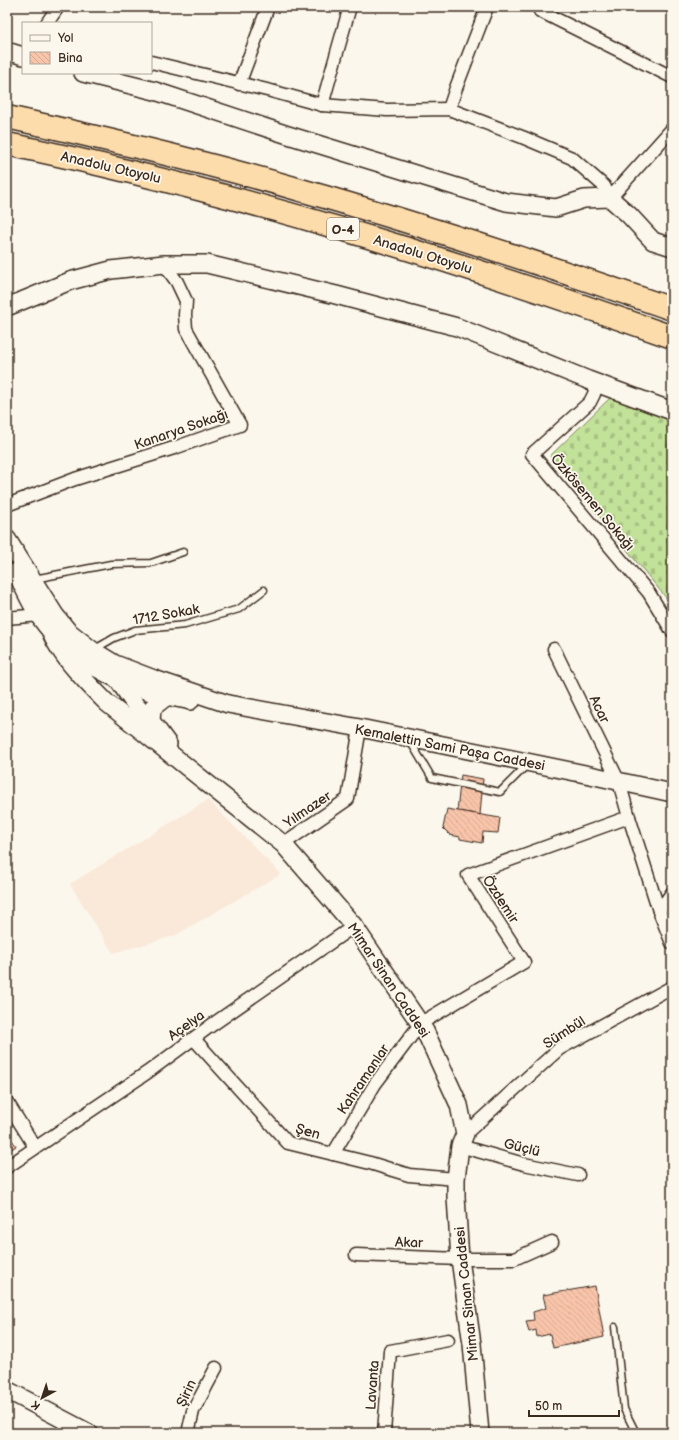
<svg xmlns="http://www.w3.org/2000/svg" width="679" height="1440" viewBox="0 0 679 1440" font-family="'Balsamiq Sans',sans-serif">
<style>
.built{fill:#fae8d8}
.cemetery{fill:url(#cemetery-stones);stroke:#7e865c}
.building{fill:url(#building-back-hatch);stroke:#3b2a1e}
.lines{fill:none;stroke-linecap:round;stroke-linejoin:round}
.lane-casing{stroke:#3b2a1e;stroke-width:9}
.street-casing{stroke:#3b2a1e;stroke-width:15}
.secondary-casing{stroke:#3b2a1e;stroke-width:20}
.highway-casing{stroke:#3b2a1e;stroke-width:25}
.lane{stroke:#fbf7ec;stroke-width:6}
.street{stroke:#fbf7ec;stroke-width:12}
.secondary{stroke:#fbf7ec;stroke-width:17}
.highway{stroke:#fddcac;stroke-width:22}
.labels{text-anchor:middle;stroke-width:3.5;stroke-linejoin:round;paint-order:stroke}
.shield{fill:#fbf7ec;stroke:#75685c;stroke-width:1}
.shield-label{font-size:13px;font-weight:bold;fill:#3b2a1e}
.street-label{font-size:14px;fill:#3b2a1e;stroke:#fbf7ec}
</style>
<defs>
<pattern id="cemetery-stones" width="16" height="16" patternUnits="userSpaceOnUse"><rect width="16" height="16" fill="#c2e199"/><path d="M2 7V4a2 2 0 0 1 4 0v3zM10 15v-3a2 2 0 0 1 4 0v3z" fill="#a8c183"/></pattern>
<pattern id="building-back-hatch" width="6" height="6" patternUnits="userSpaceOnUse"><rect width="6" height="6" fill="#f8c4aa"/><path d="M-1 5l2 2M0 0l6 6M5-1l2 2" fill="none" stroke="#d6a992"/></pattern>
</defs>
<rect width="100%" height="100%" fill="#fbf7ec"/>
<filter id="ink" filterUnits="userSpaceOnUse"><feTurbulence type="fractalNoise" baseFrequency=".025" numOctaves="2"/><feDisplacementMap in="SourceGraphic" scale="8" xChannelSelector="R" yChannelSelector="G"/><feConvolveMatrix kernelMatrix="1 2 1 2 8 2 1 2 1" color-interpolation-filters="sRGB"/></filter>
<g filter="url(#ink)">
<path class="built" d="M208,800l73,74 -107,62 -61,17 -43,-69z"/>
<path class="cemetery" d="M611,397l61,24v184l-122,-149z"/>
<g class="building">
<path d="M461,775l22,4 -3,36 -23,-4z"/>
<path d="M447,809l53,9 -2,15 -15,-1 -1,11 -22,-4v-2l-10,-2 -7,-7z"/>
<path d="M7,1132l9,14 -9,6z"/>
<path d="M595,1286l9,51 -51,11 -3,-14 -13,3 -1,-7 -7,2 -3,-11 8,-1 -1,-8 13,-4 -3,-13z"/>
</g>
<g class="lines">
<g class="lane-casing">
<g id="lane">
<path d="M34,579l77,-15 40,-1 32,-11"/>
<path d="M95,649l19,-11 21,-8 50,-5 54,-16 25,-19"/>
<path d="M410,741l22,37 68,14 27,-27"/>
<path d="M615,1327l9,82 12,24"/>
</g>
</g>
<g class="street-casing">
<g id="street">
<path d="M540,11l132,66"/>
<path d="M47,23l11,-16"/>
<path d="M151,62l120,29 51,14 65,5 62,-1 73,28 50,21 32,28 6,12 62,-69"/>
<path d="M239,84l29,-77"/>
<path d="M322,105l27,-95"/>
<path d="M449,109l7,-21 31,-81"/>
<path d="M597,383l-3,11 -4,8 -58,52 117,139 23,38"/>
<path d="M7,505l68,-26 102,-32 63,-22 -54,-96 -1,-14 1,-14 -9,-19 -13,-18"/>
<path d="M7,618l32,-3"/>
<path d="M554,649l65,133 10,35 30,94 13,32"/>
<path d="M283,844l65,-45 12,-71"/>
<path d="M659,911l13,-18"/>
<path d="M194,1039l94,104 82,20 39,12 47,4"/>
<path d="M7,1102l28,45"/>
<path d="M465,1134l94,-85 113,-62"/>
<path d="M460,1146l64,18 54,11"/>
<path d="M333,1154l42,-70 46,-61 103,-61 -56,-87 161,-58"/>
<path d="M7,1167l141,-95 61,-45 145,-101"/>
<path d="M356,1255l104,4h54l38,-17"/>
<path d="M188,1433l5,-22 23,-43"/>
<path d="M384,1433l6,-82 58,-11"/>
</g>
</g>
<g class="secondary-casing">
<g id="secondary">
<path d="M7,51l16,5"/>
<path d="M83,73l72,18 133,44 218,67 50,6 28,-9 26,-1 19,17 24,26 19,6"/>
<path d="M7,307l63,-26 41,-11 53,-6h43l129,31 121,32 131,53 84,31"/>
<path d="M7,539l48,76 13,16 24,19 23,14 39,15 74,25 132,24 230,47 82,18"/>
<path d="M16,572c10,20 19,42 34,58 29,32 66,52 107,64 11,3 22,4 33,7"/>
<path d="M50,630c9,25 38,54 57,73l176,141 71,82 71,105 34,74 6,29 -5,12 -4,33v18l4,62 12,85 8,89"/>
<path d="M116,677l20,29 15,15"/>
<path d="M167,696l-15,12 -1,13 17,23"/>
<path d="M7,1390l82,43"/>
</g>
</g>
<g class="highway-casing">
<g id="highway">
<path d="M7,117c100,22 199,45 297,74 124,35 246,76 368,118"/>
<path d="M7,144c226,47 447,116 665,193"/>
</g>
</g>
<use href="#lane" class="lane"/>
<use href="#street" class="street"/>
<use href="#secondary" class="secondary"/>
<use href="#highway" class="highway"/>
</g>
</g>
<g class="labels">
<rect class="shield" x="327" y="218" width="32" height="22" rx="3"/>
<g class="shield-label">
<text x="343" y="234">O-4</text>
</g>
<g class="street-label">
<text transform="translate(111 167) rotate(13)" y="5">Anadolu Otoyolu</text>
<text transform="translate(423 254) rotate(17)" y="5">Anadolu Otoyolu</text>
<text transform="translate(181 429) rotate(-19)" y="5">Kanarya Sokağı</text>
<text transform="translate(593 502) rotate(50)" y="5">Özkösemen Sokağı</text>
<text transform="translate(166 614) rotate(-10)" y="5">1712 Sokak</text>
<text transform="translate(600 709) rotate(64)" y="5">Acar</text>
<text transform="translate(450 747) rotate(11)" y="5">Kemalettin Sami Paşa Caddesi</text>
<text transform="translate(307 809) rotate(-34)" y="5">Yılmazer</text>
<text transform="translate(501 899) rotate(57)" y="5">Özdemir</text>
<text transform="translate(389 980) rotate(56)" y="5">Mimar Sinan Caddesi</text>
<text transform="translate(186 1025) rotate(-36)" y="5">Açelya</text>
<text transform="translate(564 1032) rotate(-33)" y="5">Sümbül</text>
<text transform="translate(363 1079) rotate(-56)" y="5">Kahramanlar</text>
<text transform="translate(308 1131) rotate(16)" y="5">Şen</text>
<text transform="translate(522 1147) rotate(14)" y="5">Güçlü</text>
<text transform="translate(409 1242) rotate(2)" y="5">Akar</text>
<text transform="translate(466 1294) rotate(-96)" y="5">Mimar Sinan Caddesi</text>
<text transform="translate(372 1385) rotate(-86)" y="5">Lavanta</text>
<text transform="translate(186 1393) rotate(-65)" y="5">Şirin</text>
</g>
</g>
<rect width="679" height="1440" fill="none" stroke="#fbf7ec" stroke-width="24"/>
<rect x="12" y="12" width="655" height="1416" fill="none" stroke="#3b2a1e" stroke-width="1.5" filter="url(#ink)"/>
<rect x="22" y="22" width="130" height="52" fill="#fbf7ec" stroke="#aea59a"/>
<rect x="30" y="35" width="20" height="6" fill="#fbf7ec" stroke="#aea59a"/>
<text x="58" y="42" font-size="12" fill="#3b2a1e">Yol</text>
<rect x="30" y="52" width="20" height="12" fill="url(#building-back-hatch)" stroke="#aea59a"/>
<text x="58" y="62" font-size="12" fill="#3b2a1e">Bina</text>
<g transform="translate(42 1398) rotate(220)" stroke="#fbf7ec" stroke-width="3" paint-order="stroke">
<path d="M0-3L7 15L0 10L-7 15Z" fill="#3b2a1e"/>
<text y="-6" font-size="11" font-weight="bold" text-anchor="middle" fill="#3b2a1e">K</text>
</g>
<path d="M529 1410v6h90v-6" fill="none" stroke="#3b2a1e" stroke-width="2"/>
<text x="535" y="1410" font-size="12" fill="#3b2a1e" stroke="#fbf7ec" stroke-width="3" paint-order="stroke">50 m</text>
</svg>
